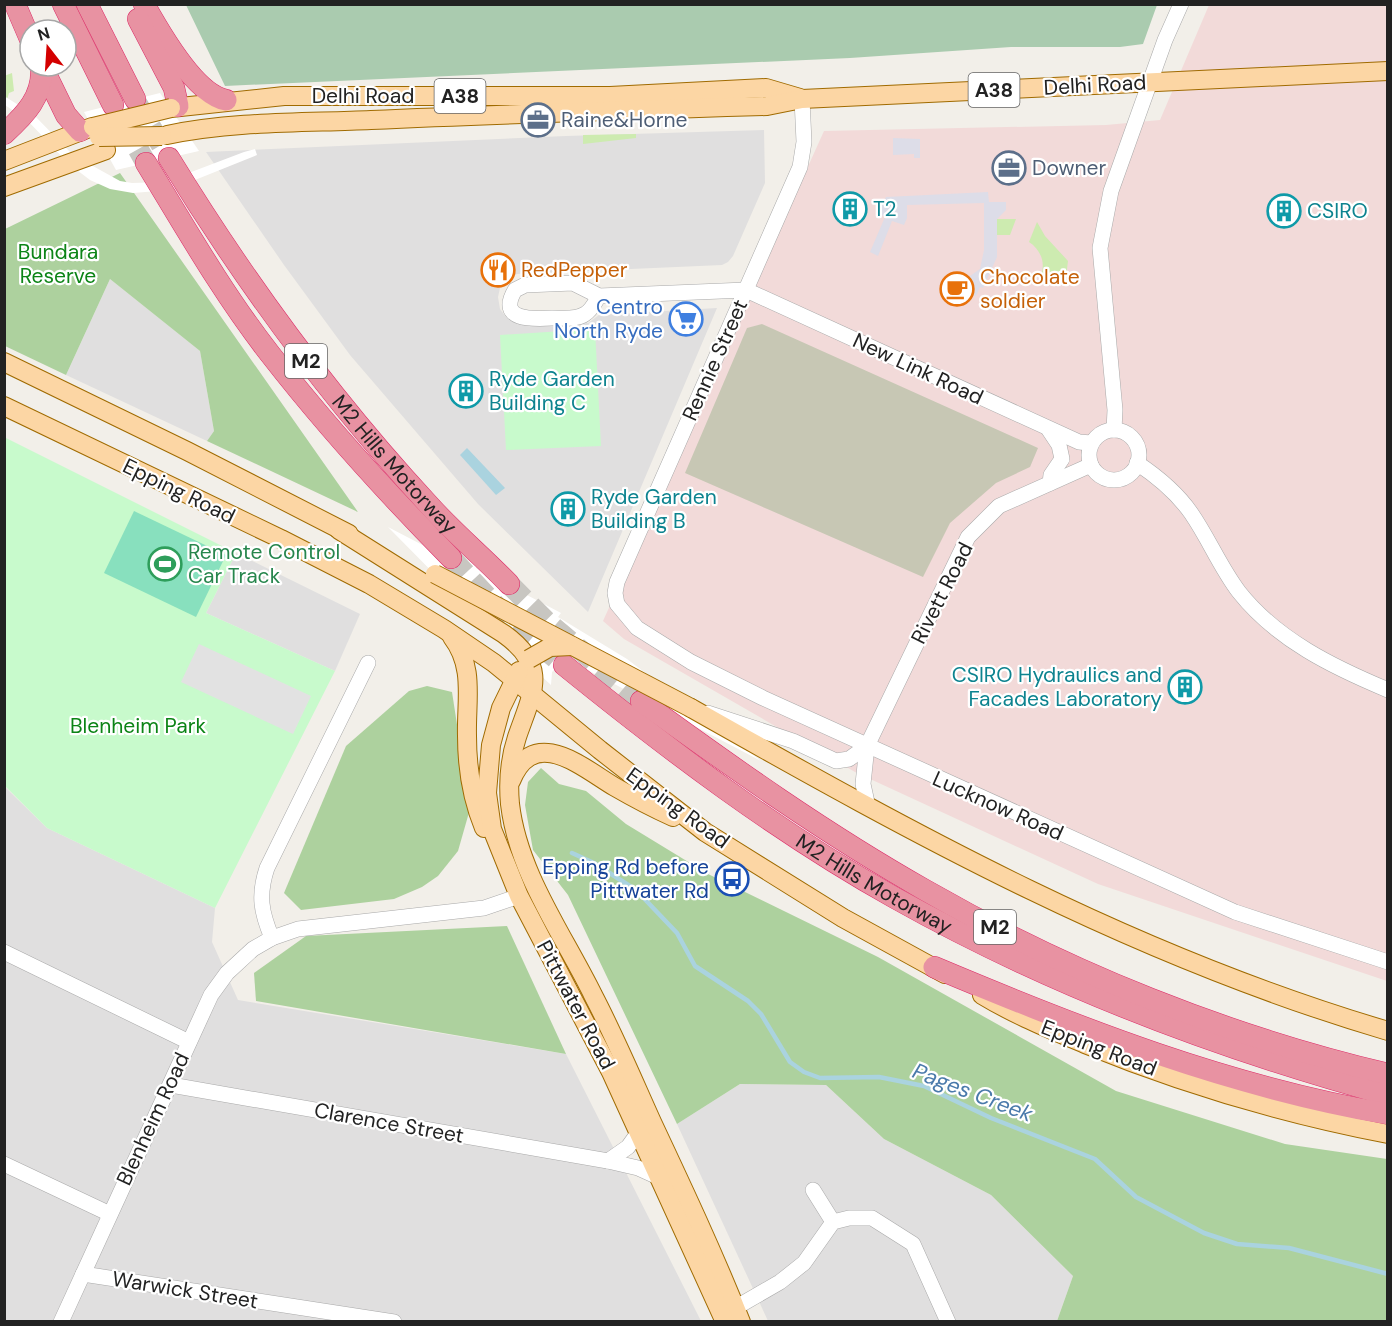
<svg xmlns="http://www.w3.org/2000/svg" width="1392" height="1326" viewBox="0 0 1392 1326" font-family="'DM Sans',sans-serif">
<style>
.residential{fill:#e0dfdf}
.commercial{fill:#f2dad9}
.construction{fill:#c7c7b4}
.grass{fill:#cdebb0}
.forest{fill:#add19e}
.cemetery{fill:#aacbaf}
.park{fill:#c8facc}
.pitch{fill:#88e0be}
.parking{fill:#e2e2e2}
.plaza{fill:#dddde8}
.water{fill:#aad3df}
.pier{fill:#fff}
.lines{fill:none;stroke-linecap:round;stroke-linejoin:round}
.stream{stroke:#aad3df;stroke-width:4.5}
.highway-tunnel{stroke:#c8c6c1;stroke-width:21;stroke-dasharray:21 10;stroke-linecap:butt}
.minor-casing{stroke:#a9a9a9;stroke-width:16}
.major-casing{stroke:#a06b00;stroke-width:20}
.highway-casing{stroke:#dc2a67;stroke-width:22}
.minor{stroke:#fff;stroke-width:15}
.major{stroke:#fcd6a4;stroke-width:18}
.highway{stroke:#e892a2;stroke-width:21}
.major-bridge-casing{stroke:#a06b00;stroke-width:20;stroke-linecap:butt}
.major-bridge{stroke:#fcd6a4;stroke-width:18}
.labels{text-anchor:middle;stroke-width:4.5;stroke-linejoin:round;paint-order:stroke}
.shield{fill:#fff;stroke:#646464;stroke-width:1.5}
.shield-label{font-size:20px;font-weight:bold;fill:#222}
.street-label{font-size:21px;fill:#222;stroke:#fff}
.service-label{font-size:21px;fill:#4e5e75;stroke:#fff;text-anchor:start}
.culture-label{font-size:21px;fill:#0d838f;stroke:#fff;text-anchor:start}
.park-label{font-size:21px;fill:#0c8416;stroke:#fff}
.food-label{font-size:21px;fill:#c56008;stroke:#fff;text-anchor:start}
.shop-label{font-size:21px;fill:#366cbe;stroke:#fff;text-anchor:end}
.leisure-label{font-size:21px;fill:#27864d;stroke:#fff;text-anchor:start}
.transit-label{font-size:21px;fill:#164399;stroke:#fff;text-anchor:end}
.water-label{font-size:22px;font-style:italic;fill:#4a7aab;stroke:#fff}
</style>
<rect width="100%" height="100%" fill="#f2efe9"/>
<g class="residential">
<path d="M764,130l1,53 -32,73 -5,6 -6,3 -205,9 -10,5 -7,9 -2,9 2,12 6,8 10,6 67,-3 5,3 11,-8 118,-7 -129,304 -110,-108 -128,-149 -66,-90 -78,-113 360,-16z"/>
<path d="M110,279l90,72 14,80 -7,10 -141,-66z"/>
<path d="M236,553l124,61 -25,57 -129,-58z"/>
<path d="M4,786l43,42 168,80 -3,34 26,58 328,54 135,267h-696z"/>
<path d="M740,1084l86,1 58,54 107,56 82,81 -16,45h-289l-91,-197z"/>
</g>
<path class="commercial" d="M1209,5h178v976l-289,-97 -243,-112 -231,-133 -21,-18 221,-490 282,-6 54,-5z"/>
<path class="construction" d="M762,324l276,124 -8,19 -34,16 -46,40 -27,54 -238,-104 62,-145z"/>
<g class="grass">
<path d="M12,73l2,18 -5,2 -4,13 -1,-30z"/>
<path d="M636,134v4l-53,6v-9z"/>
<path d="M997,219h19l-6,16h-13z"/>
<path d="M1037,222l8,14 23,25 -3,24 -24,-10c5,-13 -1,-26 -12,-33z"/>
</g>
<g class="forest">
<path d="M120,173l238,339 -151,-71 7,-10 -14,-80 -90,-72 -44,96 -61,-29v-117z"/>
<path d="M427,686l25,6 18,117 -12,42 -20,25 -16,11 -28,12 -93,11 -17,-17 62,-147 63,-55z"/>
<path d="M541,768l18,16 27,7 40,33 82,50 170,83 238,134 169,53 102,15v162h-330l16,-45 -82,-81 -107,-56 -58,-54 -86,-1 -63,40 -109,-229 -35,-45 -8,-45 3,-23z"/>
<path d="M507,926l59,128 -310,-53 -2,-28 52,-37z"/>
</g>
<path class="cemetery" d="M186,5h971l-14,39 -23,3h-109l-161,11 -625,28z"/>
<g class="park">
<path d="M595,329l6,117 -95,4 -6,-115z"/>
<path d="M4,437l232,116 -30,60 129,58 -120,237 -168,-80 -42,-42z"/>
</g>
<path class="pitch" d="M134,511l92,44 -30,62 -92,-44z"/>
<path class="parking" d="M199,644l112,52 -18,38 -112,-52z"/>
<g class="plaza">
<path d="M893,138l27,1v19h-6v-4l-21,1z"/>
<path d="M988,192l1,10h17v8l-9,9v38l-14,31 -3,-1 -4,9 -17,-7 6,-14 5,1 10,-7 4,-19v-47l-77,2v13l-3,7 -12,-4 -14,35 -8,-4 15,-35 -7,-4 8,-16z"/>
</g>
<path class="water" d="M467,448l38,40 -9,7 -36,-40z"/>
<g class="pier">
<path d="M160,93l39,58 -83,19 -32,-58z"/>
<path d="M4,96l29,18 40,41 47,26 12,2 33,-1 79,-30 11,-3 2,6 -87,35 -37,3 -23,-4 -20,-9 -21,-16 -42,-44 -22,-15z"/>
<path d="M388,527l67,35 7,-5 14,8v3l85,45 -3,4 69,42 134,102 -181,-95 -23,1 -5,5 -1,13 -86,-80z"/>
</g>
<g class="lines">
<path class="stream" d="M572,853l22,10 42,27 41,43 18,33 53,35 13,13 29,48 14,10 16,6 59,-1 45,9 67,32 104,41 41,38 68,36 33,11 52,4 99,26"/>
<g class="highway-tunnel">
<path d="M135,100l34,58"/>
<path d="M123,122l23,41"/>
<path d="M451,558l61,65 52,42"/>
<path d="M509,584l37,37 95,80"/>
</g>
<g class="minor-casing">
<g id="minor">
<path d="M802,99l2,43 -4,25 -183,415 -2,11 2,11 20,24 54,34 72,36 472,214 153,50"/>
<path d="M599,296c-4,6 -7,14 -14,18 -9,6 -22,4 -32,4 -18,1 -57,4 -38,-28l10,-5 48,-2 26,13 147,-6 333,152 12,1"/>
<path d="M1049,430l10,15 3,14 -11,16 -1,8"/>
<path d="M1114,430l1,-20 -15,-162 11,-57 54,-151 16,-36"/>
<circle cx="1114" cy="455" r="25"/>
<path d="M1137,463c21,14 40,30 54,50 18,26 29,54 48,79 38,48 94,75 149,98"/>
<path d="M708,713l85,28 43,20 13,-2 18,-13"/>
<path d="M868,807l-5,-23 4,-38 101,-209 31,-31 92,-41"/>
<path d="M272,938c-11,-26 -14,-43 -5,-70l101,-205"/>
<path d="M4,952l185,90"/>
<path d="M171,1085l437,76 30,7 22,10"/>
<path d="M608,1161l20,-14 10,-14"/>
<path d="M4,1164l106,50"/>
<path d="M813,1190l20,32"/>
<path d="M83,1274l311,48"/>
<path d="M734,1319l1,-11 45,-26 24,-19 29,-41 16,-4h23l41,26 35,78"/>
<path d="M61,1322l150,-327 16,-22 26,-24 19,-11 26,-9 186,-21 35,-12"/>
</g>
</g>
<g class="major-casing">
<g id="major">
<path d="M171,108l113,-12h326l156,-8 34,10"/>
<path d="M167,135c67,-14 137,-12 204,-15 132,-6 264,-10 396,-14l35,-7 586,-28"/>
<path d="M4,161l88,-34"/>
<path d="M4,187l102,-37"/>
<path d="M4,362l183,89 162,83"/>
<path d="M4,406l277,133 88,45 75,45 50,34 106,87 105,82 138,86 102,56"/>
<path d="M339,530l165,104c46,33 28,59 13,103 -7,21 -9,45 -7,67 8,69 53,130 83,191 22,42 40,85 59,127 31,66 62,132 89,200"/>
<path d="M452,637c23,30 14,63 15,99 0,31 5,63 17,92"/>
<path d="M519,671l-18,37 -10,37 -4,48 5,36 27,67 92,176 114,250"/>
<path d="M691,708c228,129 443,248 697,323"/>
<path d="M511,781c23,-57 72,-13 104,6 19,11 38,21 58,30"/>
<path d="M982,995c33,20 68,34 103,49 98,40 199,70 303,90"/>
</g>
</g>
<g class="highway-casing">
<g id="highway">
<path d="M15,4l15,35"/>
<path d="M63,4l50,101"/>
<path d="M87,4l48,95"/>
<path d="M144,4c15,27 51,90 82,96"/>
<path d="M138,19l36,69 4,18"/>
<path d="M43,68l23,47 14,16"/>
<path d="M4,134c21,-19 40,-38 37,-68"/>
<path id="s1" d="M169,158c76,124 160,239 259,346 25,28 55,53 81,80"/>
<path d="M146,163c39,64 77,131 124,191 56,72 117,139 181,204"/>
<path id="s2" d="M564,665c105,85 213,167 331,233 155,87 321,150 493,197"/>
<path d="M641,701c92,67 185,133 284,189 143,82 302,146 463,184"/>
<path d="M934,967c147,62 296,120 454,147"/>
</g>
</g>
<use href="#minor" class="minor"/>
<use href="#major" class="major"/>
<use href="#highway" class="highway"/>
<g class="major-bridge-casing">
<g id="major-bridge">
<path d="M93,127l78,-19"/>
<path d="M99,137l63,-1"/>
<path d="M435,574l256,134"/>
<path d="M529,659l21,-12 22,-1"/>
</g>
</g>
<use href="#major-bridge" class="major-bridge"/>
</g>
<defs>
<g id="office-ring" transform="scale(1.725)"><circle r="9.5" fill="#fff" stroke="#5c6f8a" stroke-width="1.5"/><path d="M-6-3h4V-5.5h4V-3h4V5H-6ZM-1-4.5V-3h2v-1.5ZM-6 0V1H6V0Z" fill="#5c6f8a"/></g>
<g id="building-ring" transform="scale(1.725)"><circle r="9.5" fill="#fff" stroke="#0f9aa8" stroke-width="1.5"/><path d="M-4-6H4V6H1V3H-1V6H-4ZM-2.5-4.3h1.7v1.8h-1.7ZM.8-4.3h1.7v1.8H.8ZM-2.5-1h1.7V.8h-1.7ZM.8-1h1.7V.8H.8Z" fill="#0f9aa8"/></g>
<g id="restaurant-ring" transform="scale(1.725)"><circle r="9.5" fill="#fff" stroke="#e8710a" stroke-width="1.5"/><path d="M-5-6h1v4h1v-4h1v4h1v-4h1v5L-1.5 .5V6h-2V.5L-5-1ZM5-6V6H3V1.5H1.5Q1.5-4 5-6Z" fill="#e8710a"/></g>
<g id="cafe-ring" transform="scale(1.725)"><circle r="9.5" fill="#fff" stroke="#e8710a" stroke-width="1.5"/><path d="M-5.5-4.5H6V0H3Q3 3.5 0 3.5H-2.5Q-5.5 3.5-5.5 0ZM3-3.2v2h1.7v-2ZM-6 4.5H4V6H-6Z" fill="#e8710a"/></g>
<g id="supermarket-ring" transform="scale(1.725)"><circle r="9.5" fill="#fff" stroke="#3f7fe0" stroke-width="1.5"/><path d="M-6-5.5h2.5l.6 2H6L4.5 2H-2.5L-4.4-4H-6ZM-1.5 3.2a1.3 1.3 0 1 0 .1 0ZM3 3.2a1.3 1.3 0 1 0 .1 0Z" fill="#3f7fe0"/></g>
<g id="stadium-ring" transform="scale(1.725)"><circle r="9.5" fill="#fff" stroke="#2e9e5b" stroke-width="1.5"/><path d="M0-5a6.5 5 0 1 0 0 10a6.5 5 0 1 0 0-10ZM-3.5-1.8h7v3.6h-7Z" fill="#2e9e5b"/></g>
<g id="bus-ring" transform="scale(1.725)"><circle r="9.5" fill="#fff" stroke="#1a4fb4" stroke-width="1.5"/><path d="M-5-6H5V4H4V6H2V4H-2V6H-4V4H-5ZM-3.5-4V0h7V-4ZM-3.5 1.2v1.5H-2V1.2ZM2 1.2v1.5H3.5V1.2Z" fill="#1a4fb4"/></g>
</defs>
<g fill-rule="evenodd">
<use href="#office-ring" x="538" y="120"/>
<use href="#office-ring" x="1009" y="168"/>
<use href="#building-ring" x="850" y="209"/>
<use href="#building-ring" x="1284" y="211"/>
<use href="#restaurant-ring" x="498" y="270"/>
<use href="#cafe-ring" x="957" y="289"/>
<use href="#supermarket-ring" x="686" y="319"/>
<use href="#building-ring" x="466" y="391"/>
<use href="#building-ring" x="568" y="509"/>
<use href="#stadium-ring" x="165" y="564"/>
<use href="#building-ring" x="1185" y="687"/>
<use href="#bus-ring" x="732" y="879"/>
</g>
<g class="labels">
<g class="shield">
<rect x="968.5" y="73" width="51" height="34" rx="4.5"/>
<rect x="434.5" y="79" width="51" height="34" rx="4.5"/>
<rect x="285" y="344" width="42" height="34" rx="4.5"/>
<rect x="974" y="910" width="42" height="34" rx="4.5"/>
</g>
<g class="shield-label">
<text x="994" y="97">A38</text>
<text x="460" y="103">A38</text>
<text x="306" y="368">M2</text>
<text x="995" y="934">M2</text>
</g>
<g class="street-label">
<text transform="translate(1095 85) rotate(-3)" y="7">Delhi Road</text>
<text x="363" y="103">Delhi Road</text>
<text transform="translate(715 360) rotate(-66)" y="7">Rennie Street</text>
<text transform="translate(918 369) rotate(25)" y="7">New Link Road</text>
<text dy="7" stroke="none"><textPath href="#s1" startOffset="381">M2 Hills Motorway</textPath></text>
<text transform="translate(179 491) rotate(26)" y="7">Epping Road</text>
<text transform="translate(942 593) rotate(-63)" y="7">Rivett Road</text>
<text transform="translate(998 806) rotate(24)" y="7">Lucknow Road</text>
<text transform="translate(678 808) rotate(36)" y="7">Epping Road</text>
<text dy="7" stroke="none"><textPath href="#s2" startOffset="380">M2 Hills Motorway</textPath></text>
<text transform="translate(576 1005) rotate(62)" y="7">Pittwater Road</text>
<text transform="translate(1099 1048) rotate(21)" y="7">Epping Road</text>
<text transform="translate(153 1119) rotate(-65)" y="7">Blenheim Road</text>
<text transform="translate(389 1123) rotate(10)" y="7">Clarence Street</text>
<text transform="translate(185 1290) rotate(9)" y="7">Warwick Street</text>
</g>
<g class="service-label">
<text x="561" y="127">Raine&amp;Horne</text>
<text x="1032" y="175">Downer</text>
</g>
<g class="culture-label">
<text x="873" y="216">T2</text>
<text x="1307" y="218">CSIRO</text>
<text x="489" y="386">Ryde Garden<tspan x="489" dy="24">Building C</tspan></text>
<text x="591" y="504">Ryde Garden<tspan x="591" dy="24">Building B</tspan></text>
<text x="1162" y="682" text-anchor="end">CSIRO Hydraulics and<tspan x="1162" dy="24">Facades Laboratory</tspan></text>
</g>
<g class="park-label">
<text x="58" y="259">Bundara<tspan x="58" dy="24">Reserve</tspan></text>
<text x="138" y="733">Blenheim Park</text>
</g>
<g class="food-label">
<text x="521" y="277">RedPepper</text>
<text x="980" y="284">Chocolate<tspan x="980" dy="24">soldier</tspan></text>
</g>
<g class="shop-label">
<text x="663" y="314">Centro<tspan x="663" dy="24">North Ryde</tspan></text>
</g>
<g class="leisure-label">
<text x="188" y="559">Remote Control<tspan x="188" dy="24">Car Track</tspan></text>
</g>
<g class="transit-label">
<text x="709" y="874">Epping Rd before<tspan x="709" dy="24">Pittwater Rd</tspan></text>
</g>
<g class="water-label">
<text transform="translate(973 1092) rotate(21)" y="8">Pages Creek</text>
</g>
</g>
<rect width="1392" height="1326" fill="none" stroke="#222222" stroke-width="12"/>
<g transform="translate(48 48) rotate(343)"><circle r="28" fill="#ffffff" stroke="#a7a7a7" stroke-width="1.5"/>
<path d="M0-4.5L10 22L0 15L-10 22Z" fill="#d40000"/>
<text y="-9" font-size="16" font-weight="bold" text-anchor="middle" fill="#222222">N</text>
</g>
</svg>
